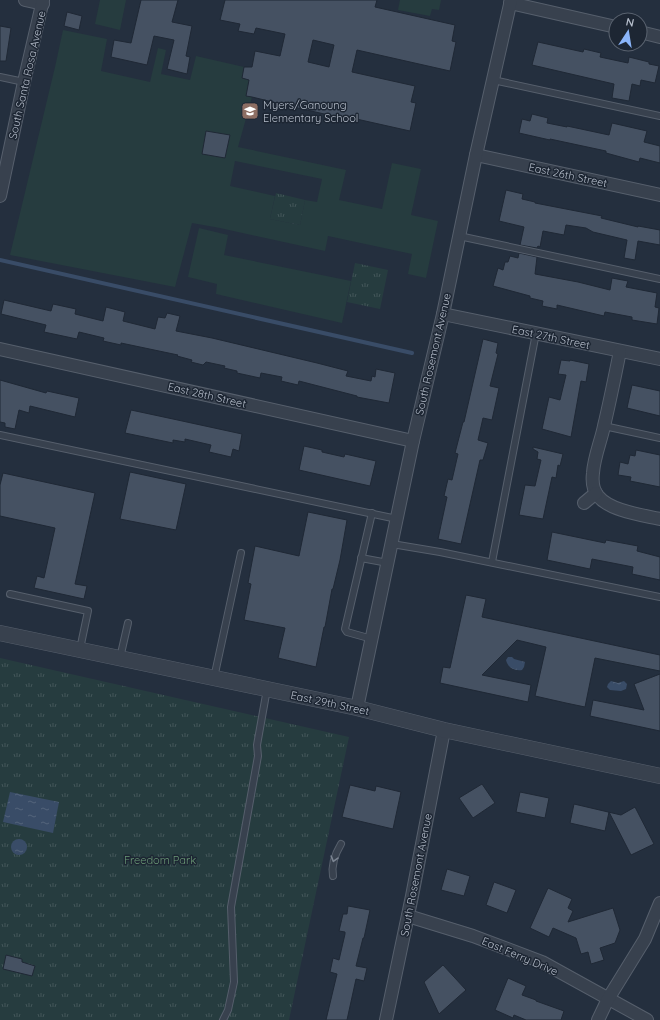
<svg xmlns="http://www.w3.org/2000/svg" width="660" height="1020" viewBox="0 0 660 1020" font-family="Quicksand,sans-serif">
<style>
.green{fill:#263c3f;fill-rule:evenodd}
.park{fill:url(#park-tufts)}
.water{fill:url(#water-ripples)}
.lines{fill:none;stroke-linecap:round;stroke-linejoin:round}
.stream{stroke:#394c67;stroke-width:4}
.building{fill:#455162;stroke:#1f2835;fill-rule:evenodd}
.service-casing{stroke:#565f6c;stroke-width:8}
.minor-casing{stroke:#565f6c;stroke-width:14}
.tertiary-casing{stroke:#565f6c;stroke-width:16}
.service{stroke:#38414e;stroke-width:6}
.minor{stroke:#38414e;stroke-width:12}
.tertiary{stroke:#38414e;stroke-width:15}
.oneway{stroke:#7c8592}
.labels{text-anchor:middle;stroke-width:3;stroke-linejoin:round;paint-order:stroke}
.street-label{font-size:11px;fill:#b4bcc9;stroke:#1d2633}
.poi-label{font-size:11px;fill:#b4bcc9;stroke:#1d2633;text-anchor:start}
.park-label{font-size:11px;fill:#6b9a76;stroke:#1d2633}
</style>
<defs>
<pattern id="park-tufts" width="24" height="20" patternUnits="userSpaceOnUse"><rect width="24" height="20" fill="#263c3f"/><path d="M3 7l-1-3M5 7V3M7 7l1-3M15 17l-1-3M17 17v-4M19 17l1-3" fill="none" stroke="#435659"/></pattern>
<pattern id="water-ripples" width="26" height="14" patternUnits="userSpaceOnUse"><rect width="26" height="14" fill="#394c67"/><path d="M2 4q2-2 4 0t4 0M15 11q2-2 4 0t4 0" fill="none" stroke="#53647b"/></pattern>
</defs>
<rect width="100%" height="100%" fill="#242f3e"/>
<g class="green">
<path d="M100,0h26l-6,30 -25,-6z"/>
<path d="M400,0h41l-2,10 -7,-1 -2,7 -32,-6z"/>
<path d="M63,30l44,9 -6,32 49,11 8,-34 8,2 -5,24 29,6 6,-24 48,11 -2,11 7,2 -3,15 6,2 -14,50 108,23 -7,30 43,9 10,-46 29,6 -10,46 27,6 -12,57 -18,-4 4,-20 -84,-18 -3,15 -105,-23 -28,-5 -17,64 -165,-32 45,-188zM235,161l87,18 -5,23 -12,-2 -5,25 -30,-6 5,-23 -45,-10z"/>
<path d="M199,228l29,7 -4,20 127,26 -9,42 -126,-29 1,-10 -29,-7z"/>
</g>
<g class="park">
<path d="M276,193l29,7 -5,25 -30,-6z"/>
<path d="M355,263l33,7 -8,39 -33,-7z"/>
<path d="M0,658l349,79 -60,283h-289z"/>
</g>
<g class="water">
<path d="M508,657h4l2,2 11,3 -1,5 -2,3c-8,1 -14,-2 -16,-10z"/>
<path d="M611,681l7,2 6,-2 3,3 -1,5 -5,2 -11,-1 -3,-3 1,-3z"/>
<path d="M10,792l49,10 -6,31 -50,-11z"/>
<circle cx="19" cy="847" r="8"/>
</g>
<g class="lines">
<path class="stream" d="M0,260l412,93"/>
</g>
<g class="building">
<path d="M141,0h37l-6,22 20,4 -6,30 4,1 -3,17 -20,-5 7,-29 -20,-4 -7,29 -36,-8 3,-17 17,3z"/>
<path d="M225,0h152l-2,7 80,18 -3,16 4,1 -6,29 -93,-21 -5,22 63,14 -4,16 5,1 -6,28 -67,-15 -1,2 -53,-12 -37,-9 -6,-1 3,-16 -7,-2 2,-11h8l3,-16 25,5 5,-22 -29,-6 -2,6 -16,-3 2,-7 -20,-4zM313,40l21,5 -5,22 -21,-5z"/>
<path d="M67,12l15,4 -3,14 -15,-4z"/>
<path d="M0,26l11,2 -5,33h-6z"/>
<path d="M538,42l45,10 1,-3 17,4 -1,4 28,6 1,-6 20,5v2l10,2 -4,17 -14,-3 -1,6 -8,-2 -3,17 -17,-3 2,-14 -82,-19z"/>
<path d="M532,114l16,4 -1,5 20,4v-1l42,9 3,-12 35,8 -3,11 16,4v17l-20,-5 -1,4 -33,-9v-2l-56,-12v1l-31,-7 3,-14 8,2z"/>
<path d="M206,131l24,4 -5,23 -23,-4z"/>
<path d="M506,190l17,4 -1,5 13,3v1l67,13 -1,2 37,9v-1l22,4v15l-22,-4 -3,19 -11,-2 3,-18 -34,-8 -7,-4 -20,-3 -2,10 -21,-4 -3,16 -2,-1 -1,2 -17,-3 4,-18 -25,-6z"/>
<path d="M519,253l18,4 -2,17 43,8 32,8 2,-12 5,1 11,2 -2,6 31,6 -2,14 4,1 -2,16 -25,-4v-3l-27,-5 -1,4 -47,-11v4l-15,-3 1,-5 -13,-3v-2l-37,-10 5,-18 5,2 2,-8h3l2,-6 8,2z"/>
<path d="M4,300l47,11 2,-7 23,5 -1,5 28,7 3,-14 19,5 -2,9 32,8 3,-12 7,1 2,-5 13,3 -4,15 36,7 105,25 31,8 -2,5 25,5 1,-5 3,1 1,-8 19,4 -6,30 -32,-6v-1l-58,-15 -1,4 -17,-4 1,-4 -21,-4 -1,5 -23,-5v-2l-13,-3 1,-2 -19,-4 -3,3 -12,-3 1,-2 -15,-4 1,-1 -57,-12v2l-18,-4 1,-3 -25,-6 -2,7 -33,-7 2,-7 -45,-11z"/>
<path d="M483,339l15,4 -2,10 2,1 -8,32 9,2 -7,32 -9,-2 -5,22 10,3 -5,17h-3l-19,84 -23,-5 9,-42 -3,-1 4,-17 4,1 6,-26 -3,-1 8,-31h1z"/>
<path d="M561,360l9,1v-1l19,4 -3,18 -5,-1 -10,56 -29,-8 7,-32 11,3 6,-25 -8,-1z"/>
<path d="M0,380l46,13 1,-2 32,7 -4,19 -45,-11 -1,7 -10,-3 -4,19 -10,-2v-4l-5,-1z"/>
<path d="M632,385l28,6v25l-33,-8z"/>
<path d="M131,410l42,9 69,15 -3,17 -6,-2 -2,8 -22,-5 2,-7 -26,-6v3l-12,-2v3l-48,-10z"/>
<path d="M304,446l18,4v2l22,5 1,-3 31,7 -6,25 -71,-16z"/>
<path d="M533,447l30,7 -3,12 -2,-1 -2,13 -4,-1 -9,42 -24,-4 6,-30 10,1 6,-26 -4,-1 1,-7 -5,-3z"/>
<path d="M636,450l24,5v32l-30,-6 1,-4 -13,-2 2,-13 8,2 2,-9 5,1z"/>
<path d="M130,472l56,12 -10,46 -56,-11z"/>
<path d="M3,473l92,20 -20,91 12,2 -3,13 -50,-11 3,-12 7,2 11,-50 -55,-12v-31z"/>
<path d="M308,512l39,8 -7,40 -7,29h-1l-7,38h-1l-8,40 -38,-9 7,-30 -41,-8 7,-36 -3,-1 7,-37 44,10z"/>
<path d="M552,532l53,11 1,-3 32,6 -1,5 23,6v23l-28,-6 1,-7 -41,-8 -2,10 -43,-9z"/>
<path d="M466,595l20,4 -4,18 178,38v16l-65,-13 -10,49 -19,-4 -31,-7 11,-49 -29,-7 -35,35 49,10 -3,17 -88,-19 3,-16 7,1z"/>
<path d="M660,674v57l-70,-15 3,-16 51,10 -10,-26z"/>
<path d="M482,784l13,19 -22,15 -14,-20z"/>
<path d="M350,785l25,6 1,-5 25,6 -8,37 -51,-12z"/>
<path d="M520,792l29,6 -4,20 -29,-6z"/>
<path d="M574,804l47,11 14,-8 19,37 -23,11 -22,-43 -4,19 -35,-8z"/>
<path d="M447,869l23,7 -6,20 -23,-6z"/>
<path d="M494,882l22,8 -9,23 -21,-8z"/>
<path d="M548,888l24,11 -4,9 5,3 -5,11 45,-14 7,22 -5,13 -15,5 4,12 -13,4 -3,-12 -7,2 -5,-16 -23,-10 -4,9 -19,-9z"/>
<path d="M348,906l22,4 -6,28h-1l-7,28 11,2 -3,13 -8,-2 -9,41h-21l11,-46 -7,-2 3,-14 6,2 6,-26v-2l-6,-1 4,-17h4z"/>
<path d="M6,955l16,4v3l13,4 -3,10 -29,-7z"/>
<path d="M443,965l23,25 -27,24 -15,-32z"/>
<path d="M508,978l18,8 -4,9 14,5v1l28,10 -3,9h-35l-12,-5 -1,3 -18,-8z"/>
</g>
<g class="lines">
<g class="service-casing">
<g id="service">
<path d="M0,77l24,5"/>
<path d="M493,80l167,36"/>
<path d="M459,236l201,43"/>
<path d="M604,426l56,12"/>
<path d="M0,435l397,84"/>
<path d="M392,544l48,8 220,45"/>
<path d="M361,558l27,5"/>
<path d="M492,562l44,-229"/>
<path d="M10,594l78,17 -8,38"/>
<path d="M372,639l-25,-7 -2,-3 27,-116"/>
<path d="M120,658l8,-35"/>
<path d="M214,678l27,-125"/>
<path d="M333,876c-2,-12 2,-22 8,-32"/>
<path d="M223,1020l5,-10 6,-28 -3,-75 27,-151 -1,-11 10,-56"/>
</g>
</g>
<g class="minor-casing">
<g id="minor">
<path d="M25,0l18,4"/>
<path d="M510,3l106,24"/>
<path d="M640,32l20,5"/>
<path d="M476,155l184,40"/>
<path d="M0,196l24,-114 19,-82"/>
<path d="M443,314l217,45"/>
<path d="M0,349l413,92"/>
<path d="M620,351c-5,25 -10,50 -16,75 -3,15 -10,31 -11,47 -1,8 0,17 5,23 12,15 44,19 62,23"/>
<path d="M584,503l12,-10"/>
<path d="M357,708l56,-267 30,-127 33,-159 35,-155"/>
<path d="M408,916l65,20 69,26 105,58"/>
<path d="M386,1020l26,-124 32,-166"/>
<path d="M598,1020l10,-21 37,-60 15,-36"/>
</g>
</g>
<g class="tertiary-casing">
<path id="tertiary" d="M0,633l357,75 87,22 216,46"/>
</g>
<use href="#service" class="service"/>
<use href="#minor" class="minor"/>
<use href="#tertiary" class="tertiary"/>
</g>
<defs><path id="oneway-chevron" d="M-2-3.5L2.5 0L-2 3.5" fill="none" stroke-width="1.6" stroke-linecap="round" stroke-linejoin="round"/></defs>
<use class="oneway" href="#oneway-chevron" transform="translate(334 859) rotate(106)"/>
<defs>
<g id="school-square" transform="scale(0.9)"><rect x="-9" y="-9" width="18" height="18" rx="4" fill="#8d6e63" stroke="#1d2633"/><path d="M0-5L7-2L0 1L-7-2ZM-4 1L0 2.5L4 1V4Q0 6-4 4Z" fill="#fff"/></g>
</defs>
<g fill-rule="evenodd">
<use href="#school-square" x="250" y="111"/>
</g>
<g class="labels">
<g class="street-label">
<text transform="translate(27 75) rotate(-77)" y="4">South Santa Rosa Avenue</text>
<text transform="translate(568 175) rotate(12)" y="4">East 26th Street</text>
<text transform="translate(551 337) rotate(12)" y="4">East 27th Street</text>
<text transform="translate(433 354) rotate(-77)" y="4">South Rosemont Avenue</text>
<text transform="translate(207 395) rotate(13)" y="4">East 28th Street</text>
<text transform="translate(330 703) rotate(12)" y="4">East 29th Street</text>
<text transform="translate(416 875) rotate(-79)" y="4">South Rosemont Avenue</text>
<text transform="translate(520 956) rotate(23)" y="4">East Ferry Drive</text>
</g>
<g class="poi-label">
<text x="263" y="109">Myers/Ganoung<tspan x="263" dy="13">Elementary School</tspan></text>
</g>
<g class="park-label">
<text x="160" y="864">Freedom Park</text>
</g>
</g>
<g transform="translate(628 32) rotate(12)"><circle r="19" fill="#1d2633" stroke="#59626f"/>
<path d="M0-3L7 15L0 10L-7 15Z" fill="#8ab4f8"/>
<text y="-6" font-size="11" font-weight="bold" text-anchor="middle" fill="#b4bcc9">N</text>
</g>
</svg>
